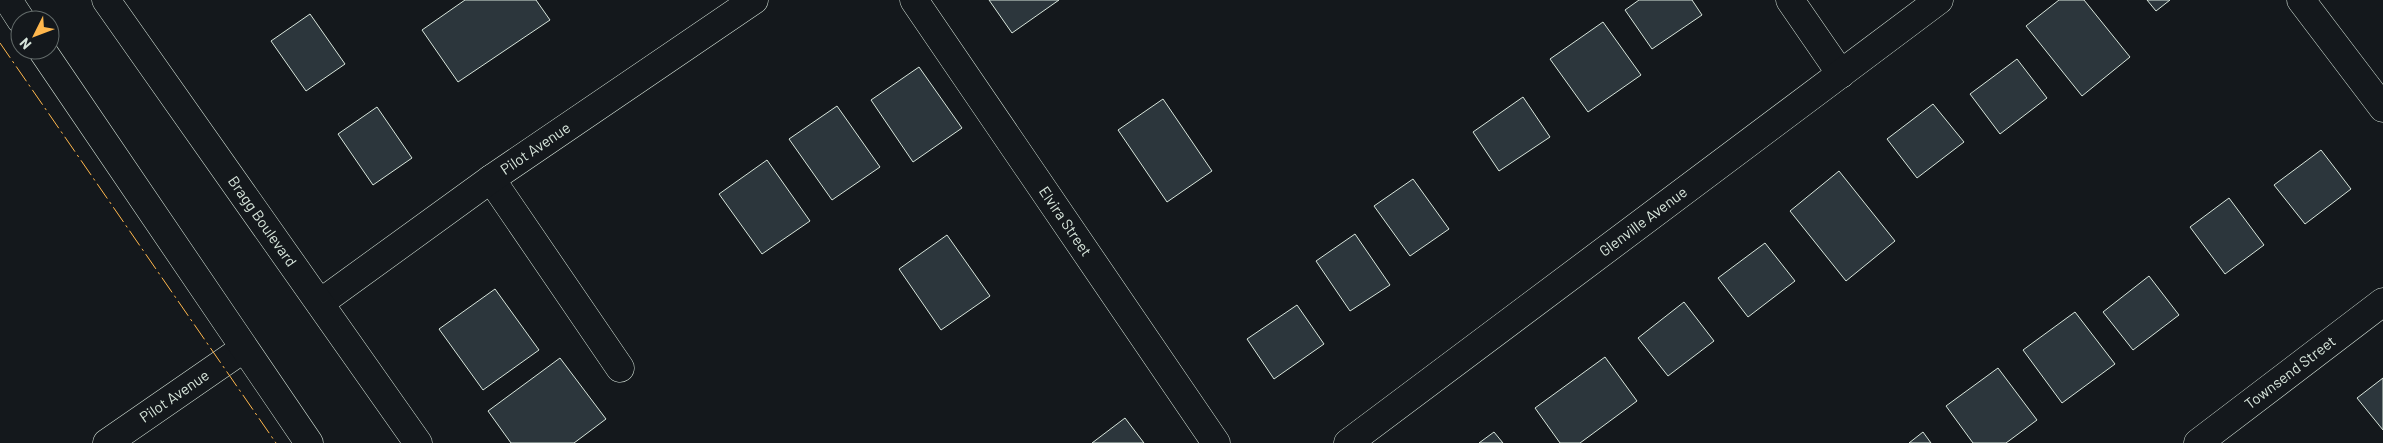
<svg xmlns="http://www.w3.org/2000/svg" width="2383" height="443" viewBox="0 0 2383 443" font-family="Barlow,sans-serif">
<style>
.building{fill:#2c363c;stroke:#d8e6dc}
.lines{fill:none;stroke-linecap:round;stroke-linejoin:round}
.minor-casing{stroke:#d8e6dc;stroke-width:29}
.major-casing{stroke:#d8e6dc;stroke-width:29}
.minor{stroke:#14181c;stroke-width:28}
.major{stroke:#14181c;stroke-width:28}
.power{stroke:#ffb74d;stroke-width:1;stroke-dasharray:18 4 2.5 4;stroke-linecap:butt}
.labels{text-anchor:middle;stroke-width:4;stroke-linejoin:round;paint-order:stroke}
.street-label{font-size:15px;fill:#d8e6dc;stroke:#14181c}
</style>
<rect width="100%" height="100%" fill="#14181c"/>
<g class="building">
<path d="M465,0h71l14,20 -92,62 -36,-52z"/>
<path d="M989,0h70l-47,33z"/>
<path d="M1639,0h53l10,15 -50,34 -27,-39z"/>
<path d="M2059,0h25l46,57 -48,39 -56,-70z"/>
<path d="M2147,0h23l-14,11z"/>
<path d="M310,14l35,50 -39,27 -35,-50z"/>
<path d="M1603,22l38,53 -53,37 -38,-53z"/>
<path d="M2017,59l30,39 -47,36 -30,-40z"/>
<path d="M919,67l43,61 -49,34 -42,-62z"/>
<path d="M1523,97l27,40 -51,34 -26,-39z"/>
<path d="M1163,99l49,72 -45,31 -49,-72z"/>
<path d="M1933,104l31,38 -47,36 -30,-39z"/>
<path d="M837,106l43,61 -48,33 -43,-61z"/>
<path d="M377,107l35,51 -39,27 -35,-51z"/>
<path d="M2321,150l30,39 -46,35 -31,-39z"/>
<path d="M767,160l43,61 -48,33 -43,-60z"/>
<path d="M1839,171l56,70 -49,40 -56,-70z"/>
<path d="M1413,179l36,50 -39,27 -36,-50z"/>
<path d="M2229,198l35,47 -39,29 -35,-47z"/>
<path d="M1355,234l35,51 -40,26 -34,-50z"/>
<path d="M947,235l43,61 -49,34 -42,-61z"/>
<path d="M1765,243l30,38 -47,36 -30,-39z"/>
<path d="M2149,276l30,39 -46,35 -30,-38z"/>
<path d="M495,289l44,61 -56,40 -44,-61z"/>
<path d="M1684,302l30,39 -46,35 -30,-38z"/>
<path d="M1297,305l27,39 -50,35 -27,-40z"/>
<path d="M2075,312l40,52 -53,39 -39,-53z"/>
<path d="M1605,357l32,44 -57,42h-20l-25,-35z"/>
<path d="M560,358l46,61 -32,24h-63l-23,-32z"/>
<path d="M1998,368l39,52 -31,23h-33l-27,-37z"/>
<path d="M2383,378v52l-26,-32z"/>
<path d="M1125,418l19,25h-52z"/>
<path d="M1494,432l9,11h-24z"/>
<path d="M1923,432l8,11h-22z"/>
</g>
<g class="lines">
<g class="minor-casing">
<g id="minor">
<path id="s1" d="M914,0l302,443"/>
<path d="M1790,0l51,74"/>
<path d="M2301,0l82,108"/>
<path d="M491,179l129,189"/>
<path id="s2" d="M320,303l171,-124 263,-179"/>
<path id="s3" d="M107,443l136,-94"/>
<path id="s4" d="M1348,443l591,-443"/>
<path id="s5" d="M2198,443l185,-141"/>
</g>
</g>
<g class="major-casing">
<g id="major">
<path d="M8,0l13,20"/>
<path id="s6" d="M106,0l312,443"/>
<path d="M42,50l267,393"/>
</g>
</g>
<use href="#minor" class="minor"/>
<use href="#major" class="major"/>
<path class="power" d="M0,43l276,400"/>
</g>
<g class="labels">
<g class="street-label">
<text dy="5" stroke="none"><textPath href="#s2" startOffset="265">Pilot Avenue</textPath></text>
<text dy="5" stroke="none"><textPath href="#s6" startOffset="271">Bragg Boulevard</textPath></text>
<text dy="5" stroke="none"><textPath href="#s1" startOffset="268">Elvira Street</textPath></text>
<text dy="5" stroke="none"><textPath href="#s4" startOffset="369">Glenville Avenue</textPath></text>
<text dy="5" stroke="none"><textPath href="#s5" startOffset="116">Townsend Street</textPath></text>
<text dy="5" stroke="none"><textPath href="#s3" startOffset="82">Pilot Avenue</textPath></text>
</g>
</g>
<g transform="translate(35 35) rotate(228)"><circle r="24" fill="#14181c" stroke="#626a69"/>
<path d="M0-4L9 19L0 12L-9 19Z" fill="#ffb74d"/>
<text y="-8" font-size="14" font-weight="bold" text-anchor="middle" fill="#d8e6dc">N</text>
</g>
</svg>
